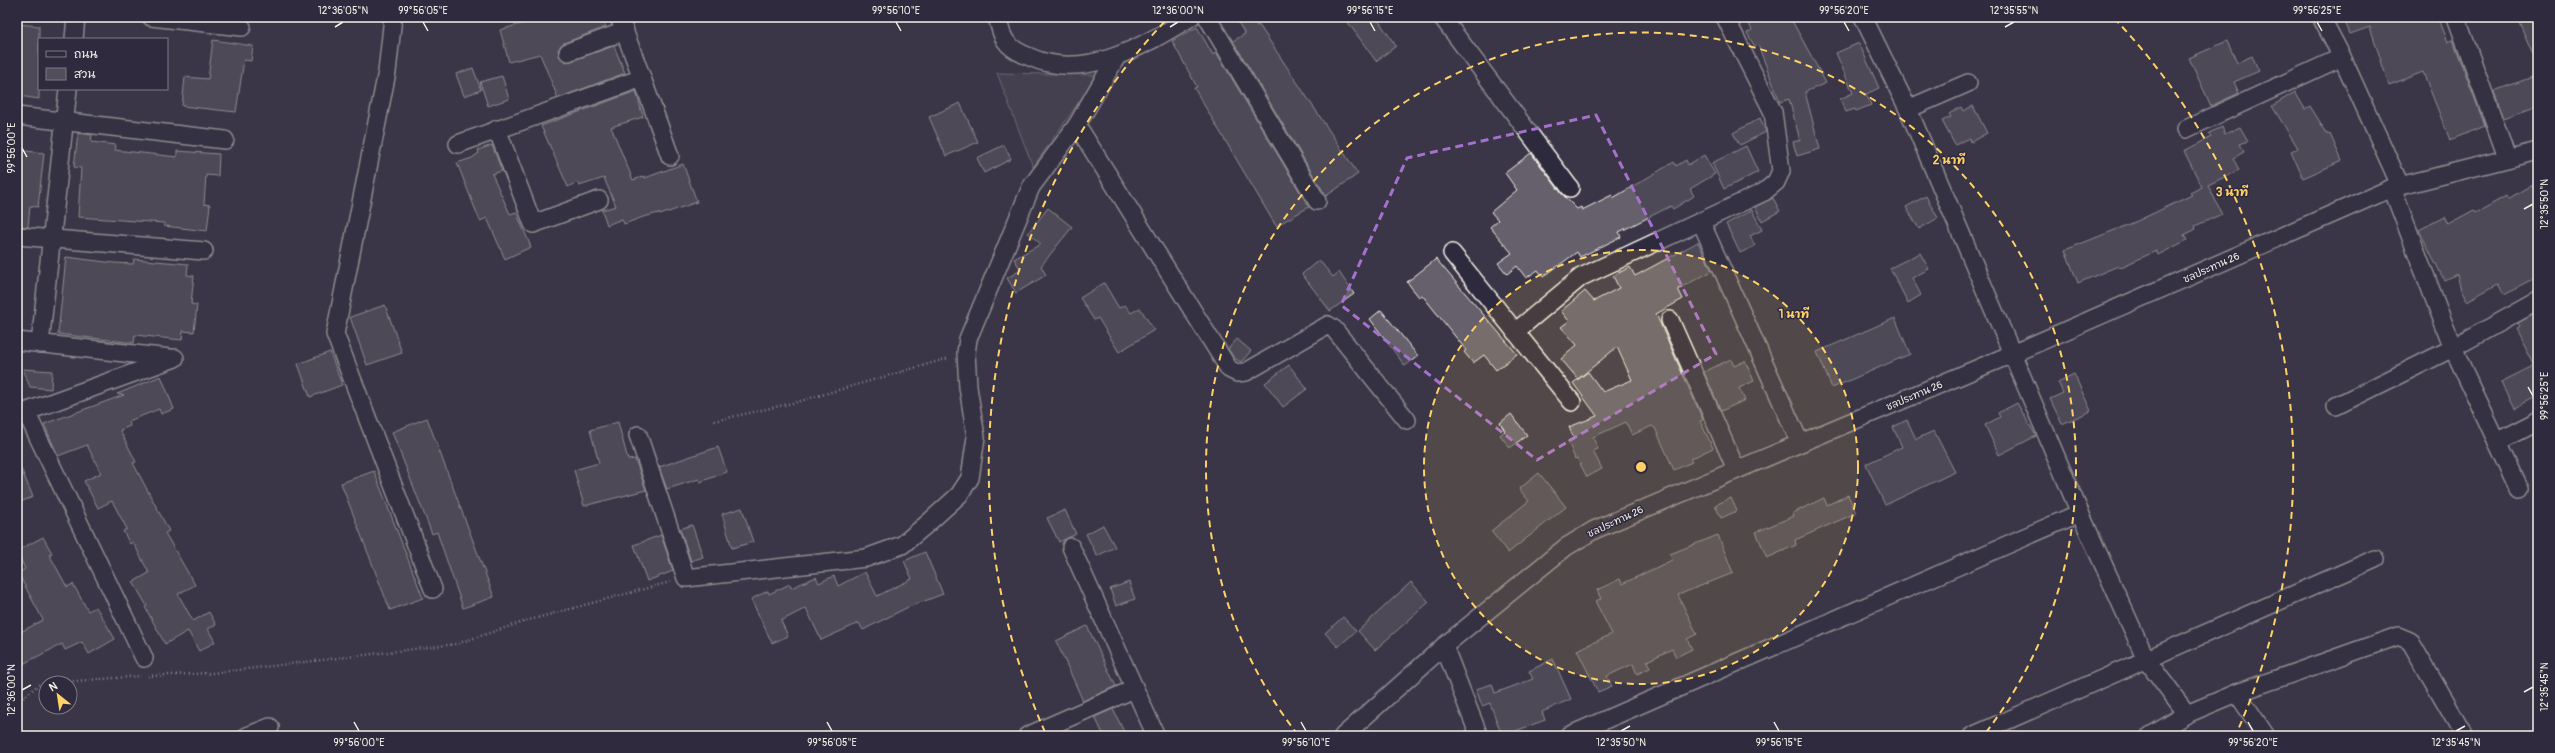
<svg xmlns="http://www.w3.org/2000/svg" width="2555" height="753" viewBox="0 0 2555 753" font-family="Pangolin,'Playpen Sans Thai',sans-serif">
<style>
.green{fill:#534e5c;stroke:#a4a0a2}
.building{fill:#65616c;stroke:#f4f1e8}
.lines{fill:none;stroke-linecap:round;stroke-linejoin:round}
.street-casing{stroke:#f4f1e8;stroke-width:20}
.path{stroke:#f4f1e8;stroke-width:2.5;stroke-dasharray:1 3;stroke-linecap:butt}
.street{stroke:#2f2a3d;stroke-width:17}
.marked{fill:none;stroke:#a571cd;stroke-width:3;stroke-dasharray:8 5;stroke-linejoin:round}
.ticks{fill:none;stroke:#f4f1e8;stroke-width:1.5}
.ring{fill:none;stroke:#ffd166;stroke-width:2;stroke-dasharray:7 5}
.labels{text-anchor:middle;stroke-width:3;stroke-linejoin:round;paint-order:stroke}
.street-label{font-size:10px;fill:#f4f1e8;stroke:#2f2a3d}
.centre{fill:#ffd166;stroke:#2f2a3d;stroke-width:2}
.ring-label{font-size:12px;text-anchor:middle;font-weight:bold;fill:#ffd166;stroke:#2f2a3d;stroke-width:3;stroke-linejoin:round;paint-order:stroke}
.neatline{fill:none;stroke:#f4f1e8;stroke-width:1.5}
.ticks-label{font-size:10px;text-anchor:middle;fill:#f4f1e8}
</style>
<rect width="100%" height="100%" fill="#3b3647"/>
<filter id="ink" filterUnits="userSpaceOnUse"><feTurbulence type="fractalNoise" baseFrequency=".025" numOctaves="2"/><feDisplacementMap in="SourceGraphic" scale="8" xChannelSelector="R" yChannelSelector="G"/><feConvolveMatrix kernelMatrix="1 2 1 2 8 2 1 2 1" color-interpolation-filters="sRGB"/></filter>
<g filter="url(#ink)">
<path class="green" d="M997,73l101,2 -65,92z"/>
<g class="building">
<path d="M530,17h72l4,10 -42,16 -6,7 1,6 7,6 5,-1 43,-15 11,27 -67,25 -18,-44 -31,8 -9,-32 31,-9z"/>
<path d="M1235,17h16l6,9 2,-1 99,149 -32,22 -93,-155 12,-7z"/>
<path d="M1344,17h32l20,29 -20,15z"/>
<path d="M1745,17h45l36,66 -21,9 15,57 -23,7 -4,-14 7,-2 -11,-41 -9,3 -22,-57 -3,2 -8,-14 5,-3z"/>
<path d="M2343,17h95l10,25 5,-2 32,86 -35,14 -27,-68 -34,13 -19,-58 -20,7z"/>
<path d="M2517,17h21v49z"/>
<path d="M17,24l22,2v73l-20,-3v-3h-2z"/>
<path d="M1197,27l16,28 3,-3 93,155 -33,19 -82,-138 3,-1 -25,-46z"/>
<path d="M213,40l40,6 -2,15 -7,-1 -8,52 -54,-6 3,-29 23,2z"/>
<path d="M2227,41l10,22 15,-7 7,15 -25,11 5,11 -28,13 -22,-48z"/>
<path d="M1859,43l20,45 -13,6 5,11 -15,6 -1,-2 -9,3 -6,-13 13,-6 -17,-40z"/>
<path d="M473,68l8,22 -17,6 -8,-22z"/>
<path d="M2538,75v31l-34,12 -10,-27z"/>
<path d="M502,76l7,23 -21,7 -8,-24z"/>
<path d="M636,91l7,26 -32,10 22,53 12,-4v2l38,-14 14,38 -37,13 -1,-2 -16,4 -19,7 -2,-5 -15,6 -5,-15 14,-4 -12,-28 -25,8 -2,-4 -9,5 -27,-61z"/>
<path d="M2295,92l10,17 5,-3 18,29 2,-1 12,27 -39,17 -12,-27 7,-3 -26,-42z"/>
<path d="M960,103l18,39 -32,14 -17,-39z"/>
<path d="M1973,106l14,27 -16,9 -1,-4 -15,7 -13,-24 9,-4 -2,-3 12,-7 2,4z"/>
<path d="M1760,118l6,14 -26,13 -7,-12z"/>
<path d="M2222,127l3,7 15,-7 8,14 -8,3 4,8 -11,6 6,12 -31,15 14,29 -27,12 1,3 -12,6 3,5 -29,15 -2,-4 -37,17 -1,-2 -40,17 -13,-33 70,-28 57,-27 -2,-2 12,-6 -18,-36 27,-14 -2,-4z"/>
<path d="M78,133l14,2 -1,7 25,3 -1,5 62,7v-6l42,3 -1,22 -12,-1 -2,29 6,1 -3,26 -43,-5v-3l-86,-6 3,-49 -7,-1z"/>
<path d="M492,145l10,26 -10,3 18,40 6,-2 15,35 -26,12 -18,-41 -7,3 -23,-58 15,-5 7,-5 -1,-3z"/>
<path d="M1004,145l7,14 -27,14 -7,-15z"/>
<path d="M1746,146l12,26 -34,17 -12,-26z"/>
<path d="M17,150l27,3 -6,54 -8,-1 -2,21 -11,-1z"/>
<path d="M1531,153l31,41 15,15 4,-2 1,3 30,-15 1,3 61,-36 2,4 10,-6 2,5 16,-10 11,19 -25,15 4,7 -21,13 -2,-3 -52,26 2,5 -41,20 -3,-5 -34,25 -5,-7 -12,8 -9,-12 -10,8 -9,-11 14,-10 -22,-26 8,-7 -7,-8 26,-22 -12,-17z"/>
<path d="M2538,181v96l-34,17 -6,-10 -31,17 -6,-11 -4,-16 -13,6 -25,-50 25,-13 4,7 26,-14 2,3 30,-17 2,3z"/>
<path d="M1926,196l12,22 -19,11 -13,-22z"/>
<path d="M1773,198l7,13 -18,10 -7,-14z"/>
<path d="M1048,208l24,19 -31,39 5,9 -30,18 -9,-15 14,-8 -7,-11 27,-15 -13,-11z"/>
<path d="M1752,210l10,20 -12,6 5,10 -15,7 -14,-29z"/>
<path d="M1698,242l14,29 -34,18 5,10 -27,15 47,106 -3,1 13,27 -23,11 2,3 -18,8 -19,-42 -3,-2 -20,9 -6,-13 -33,15 5,12 -5,2 9,18 -15,8 -10,-19 -2,1 -7,-18 6,-2 -5,-12 28,-11 -24,-33 15,-11 15,20 29,-12 -15,-33 -39,32 -17,-20 16,-14 -16,-18 8,-6 -8,-10 24,-20 9,10 25,-13 -6,-12 17,-9 5,9z"/>
<path d="M1920,253l9,16 -17,9 9,17 -13,8 -18,-35z"/>
<path d="M66,257l48,6 19,1 1,-5 54,5 -1,11 7,1 -3,28 6,1 -3,27 -11,-1 -1,9 -47,-5 -1,8 -76,-9z"/>
<path d="M1436,259l81,95 -21,16 -12,-15 -11,8 -9,-11 2,-2 -44,-55 -3,2 -12,-15z"/>
<path d="M1319,260l14,17 6,-5 15,22 -24,17 -28,-37z"/>
<path d="M1104,283l15,25 6,-3 6,8 9,-5 14,22 -35,22 -21,-34 -4,2 -14,-22z"/>
<path d="M385,305l17,48 -35,12 -17,-48z"/>
<path d="M1381,310l37,46 -13,10 -35,-47z"/>
<path d="M2538,312v84l-24,12 -13,-26 34,-17 -19,-36 4,-2 -2,-4z"/>
<path d="M1895,318l15,36 -78,34 -15,-36z"/>
<path d="M1237,339l14,12 -10,11 -7,-4 -6,-9z"/>
<path d="M330,352l12,33 -32,12 -12,-33z"/>
<path d="M1731,359l3,7 11,-5 9,20 -15,7 6,12 -24,11 -17,-39z"/>
<path d="M1289,365l18,24 -24,18 -18,-24z"/>
<path d="M23,369l29,2 -1,18 -21,-2z"/>
<path d="M2074,374l17,37 -29,13 -12,-25 13,-6 -5,-11z"/>
<path d="M161,376l13,33 -13,5 -2,-5 -30,12 1,5 -10,4 16,32 -3,1 36,68 -4,2 30,52 -17,9 15,27 16,-9 7,13 -8,4 7,13 -16,9 -11,-20 -23,13 -20,-37 2,-1 -14,-24 16,-9 -16,-31 -3,2 -7,-13 4,-2 -15,-28 -14,7 -14,-27 17,-8 -14,-28 -29,11 -14,-32 80,-29 -7,-1z"/>
<path d="M2017,403l19,33 -37,19 -14,-30 15,-8 -2,-4z"/>
<path d="M1511,414l16,21 -17,13 -10,-13 5,-4 -5,-8z"/>
<path d="M427,418l67,179 -31,11 -26,-76 -5,2 -40,-102z"/>
<path d="M1907,420l9,19 18,-8 21,41 -70,33 -19,-41 36,-17 -9,-20z"/>
<path d="M618,422l10,38 7,-1 11,31 -62,16 -10,-36 25,-7 -9,-33z"/>
<path d="M718,447l9,25 -27,10 -1,-3 -32,10 -8,-22z"/>
<path d="M17,459l16,38 -16,6z"/>
<path d="M374,471l49,127 -33,12 -49,-127z"/>
<path d="M1539,473l27,34 -58,46 -17,-22 38,-30 -10,-12z"/>
<path d="M1848,495l8,18 -61,27 1,5 -29,13 -11,-26 38,-16 -1,-3 31,-15 3,7z"/>
<path d="M1731,498l6,13 -16,7 -6,-13z"/>
<path d="M742,508l11,34 -21,6 -10,-34z"/>
<path d="M1065,510l11,24 -17,8 -12,-24z"/>
<path d="M692,525l11,32 -12,4 -11,-32z"/>
<path d="M1103,525l12,22 -18,9 -11,-22z"/>
<path d="M661,535l12,36 -26,10 -13,-36z"/>
<path d="M1718,535l15,38 -55,22 19,39 -10,5 5,10 -16,8 -4,-8 -25,12 3,7 -13,6 -4,-10 -26,12 5,10 -14,6 -21,-42 35,-16 -17,-33 6,-2 -4,-9 23,-11 2,5 50,-24 -2,-6z"/>
<path d="M43,537l9,16 -3,1 18,33 6,-3 15,27 8,-4 19,32 -26,15 -7,-12 -17,8 -3,-6 -45,23v-33l26,-14 -25,-47 7,-4 -8,-18z"/>
<path d="M925,552l18,42 -37,14 -43,22 -4,-7 -38,17 -15,-32 -25,13 7,15 -16,7 -21,-44 17,-8 1,3 21,-10 1,4 25,-11 3,6 15,-7 4,10 27,-14 12,24 35,-17 -8,-18z"/>
<path d="M1129,582l6,17 -19,7 -6,-17z"/>
<path d="M1411,582l18,20 -54,48 -17,-19z"/>
<path d="M1343,617l13,14 -18,16 -13,-14z"/>
<path d="M1087,626l29,60 -33,15 -27,-60z"/>
<path d="M1553,659l18,40 -29,13 3,8 -43,16 -12,-33 -8,3 -6,-17 16,-5 3,9 38,-14 -4,-8z"/>
<path d="M1113,709l13,27h-22l-9,-19z"/>
</g>
<g class="lines">
<g class="street-casing">
<g id="street">
<path d="M151,17l91,10"/>
<path d="M393,17l-6,55 -52,262 98,255"/>
<path d="M997,17c2,7 4,17 8,23 5,8 17,14 25,17 55,25 115,-12 161,-40"/>
<path d="M1207,17l110,184"/>
<path d="M1442,17l128,171"/>
<path d="M2321,17l21,40 58,128"/>
<path d="M2456,17l51,140"/>
<path d="M1864,19l44,90 172,404 66,146 41,55"/>
<path d="M74,39l2,-22"/>
<path d="M568,52l57,-21"/>
<path d="M642,78l28,78"/>
<path d="M1908,109l60,-26"/>
<path d="M17,116l208,24"/>
<path d="M1077,125l152,244 8,4 9,-1 82,-47 6,4 73,91"/>
<path d="M497,129l36,95 66,-24"/>
<path d="M2186,129l156,-72"/>
<path d="M458,144l184,-66 -23,-61"/>
<path d="M2392,188l61,160 66,141"/>
<path d="M1701,222l99,221"/>
<path d="M17,236l187,15"/>
<path d="M1452,253l120,149"/>
<path d="M1670,320l66,149"/>
<path d="M1515,332l66,-55 183,-85 12,-10 5,-11 -8,-59 -48,-95"/>
<path d="M17,341l153,17"/>
<path d="M40,344l28,-255"/>
<path d="M2336,406l117,-58 85,-47"/>
<path d="M26,412l118,246"/>
<path d="M17,415l158,-57"/>
<path d="M638,435l48,143 180,-20 36,-13 25,-21 32,-29 11,-17 6,-41 -8,-50 -2,-34 2,-14 63,-152 46,-62 39,-67"/>
<path d="M2497,442l41,-21"/>
<path d="M1071,547l85,189"/>
<path d="M1444,646l35,90"/>
<path d="M2237,693l161,-57 12,5 55,95"/>
<path d="M247,736l23,-9"/>
<path d="M1027,736l107,-47"/>
<path d="M1343,736l101,-90 122,-99 28,-17 418,-176 380,-166 146,-37"/>
<path d="M1568,736l512,-223"/>
<path d="M1972,736l403,-177"/>
<path d="M2150,736l37,-22 50,-21 29,43"/>
</g>
</g>
<g class="path">
<path d="M714,421l83,-19 152,-44"/>
<path d="M148,676l65,-3 243,-29 73,-24 141,-38"/>
<path d="M49,683l92,-7"/>
<path d="M17,703l21,-18 8,-1"/>
</g>
<use href="#street" class="street"/>
</g>
</g>
<path d="M0 0H2555V753H0ZM1596,115l120,239 -179,106 -196,-155 66,-147z" fill="#3b3647" fill-opacity=".55" fill-rule="evenodd"/>
<path class="marked" d="M1596,115l120,239 -179,106 -196,-155 66,-147z"/>
<path class="ticks" d="M423,22l5,9M896,22l5,9M1370,22l5,9M1844,22l5,9M2317,22l5,9M335,27l8,-5M1170,27l8,-5M2005,27l9,-5M22,148l5,9M2524,209l9,-5M2528,387l5,9M22,690l9,-5M2524,692l9,-5M354,722l5,9M827,722l5,9M1301,722l5,9M1774,722l5,9M2248,722l5,9M1621,731l9,-5M2456,731l9,-5"/>
<circle cx="1641" cy="467" r="217" fill="#ffd166" fill-opacity=".12"/>
<g class="ring">
<circle cx="1641" cy="467" r="217"/>
<path d="M1298 735A435 435 0 1 1 1984 735"/>
<path d="M1045 732A652 652 0 0 1 1168 18M2114 18A652 652 0 0 1 2237 732"/>
</g>
<g class="labels">
<g class="street-label">
<text transform="translate(2211 267) rotate(-24)" y="4">ชลประทาน 26</text>
<text transform="translate(1914 395) rotate(-23)" y="4">ชลประทาน 26</text>
<text transform="translate(1615 521) rotate(-25)" y="4">ชลประทาน 26</text>
</g>
</g>
<circle cx="1641" cy="467" r="6" class="centre"/>
<g class="ring-label">
<text x="1949" y="164">2 นาที</text>
<text x="2232" y="196">3 นาที</text>
<text x="1794" y="318">1 นาที</text>
</g>
<rect width="2555" height="753" fill="none" stroke="#2f2a3d" stroke-width="44"/>
<rect x="38" y="38" width="130" height="52" fill="#2f2a3d" stroke="#7e7a81"/>
<rect x="46" y="51" width="20" height="6" fill="#2f2a3d" stroke="#7e7a81"/>
<text x="74" y="58" font-size="12" fill="#f4f1e8">ถนน</text>
<rect x="46" y="68" width="20" height="12" fill="#534e5c" stroke="#7e7a81"/>
<text x="74" y="78" font-size="12" fill="#f4f1e8">สวน</text>
<g transform="translate(58 695) rotate(330)"><circle r="19" fill="#2f2a3d" stroke="#7e7a81"/>
<path d="M0-3L7 15L0 10L-7 15Z" fill="#ffd166"/>
<text y="-6" font-size="11" font-weight="bold" text-anchor="middle" fill="#f4f1e8">N</text>
</g>
<rect x="22" y="22" width="2511" height="709" class="neatline"/>
<g class="ticks-label">
<text x="343" y="14">12°36'05"N</text>
<text x="423" y="14">99°56'05"E</text>
<text x="896" y="14">99°56'10"E</text>
<text x="1178" y="14">12°36'00"N</text>
<text x="1370" y="14">99°56'15"E</text>
<text x="1844" y="14">99°56'20"E</text>
<text x="2014" y="14">12°35'55"N</text>
<text x="2317" y="14">99°56'25"E</text>
<text transform="translate(11 148) rotate(-90)" y="4">99°56'00"E</text>
<text transform="translate(2544 204) rotate(-90)" y="4">12°35'50"N</text>
<text transform="translate(2544 396) rotate(-90)" y="4">99°56'25"E</text>
<text transform="translate(2544 687) rotate(-90)" y="4">12°35'45"N</text>
<text transform="translate(11 690) rotate(-90)" y="4">12°36'00"N</text>
<text x="359" y="746">99°56'00"E</text>
<text x="832" y="746">99°56'05"E</text>
<text x="1306" y="746">99°56'10"E</text>
<text x="1621" y="746">12°35'50"N</text>
<text x="1779" y="746">99°56'15"E</text>
<text x="2253" y="746">99°56'20"E</text>
<text x="2456" y="746">12°35'45"N</text>
</g>
</svg>
